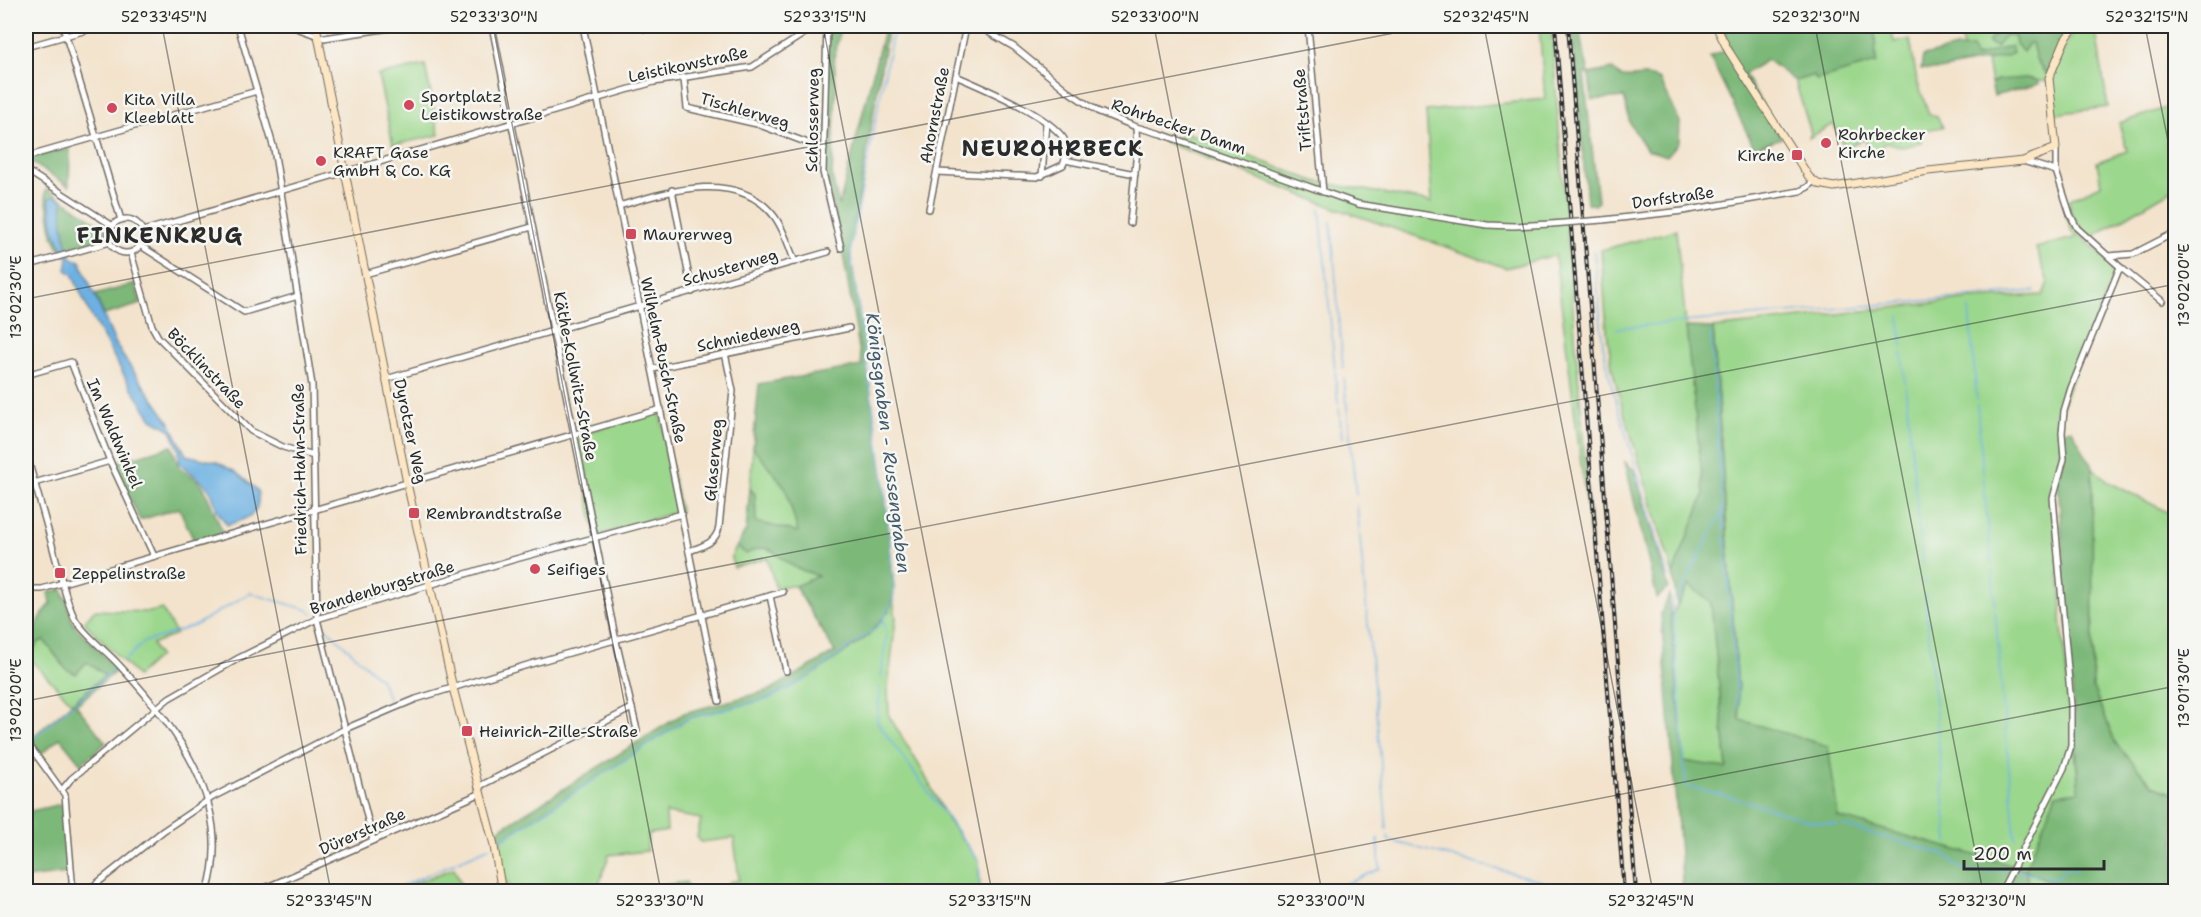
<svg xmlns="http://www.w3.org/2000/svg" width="2201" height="917" viewBox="0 0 2201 917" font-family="'Shantell Sans',sans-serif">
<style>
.green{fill:#9bd78c;stroke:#63815c;stroke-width:1.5}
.forest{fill:#7cb878;stroke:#547252;stroke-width:1.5}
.water{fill:#6db1e2;stroke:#4c6e86;stroke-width:1.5}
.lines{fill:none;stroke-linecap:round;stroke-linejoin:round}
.stream{stroke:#6db1e2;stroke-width:1.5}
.street-casing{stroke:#716b63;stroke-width:8}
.secondary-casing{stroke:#716b63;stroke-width:9}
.street{stroke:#fff;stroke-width:5}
.secondary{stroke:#fce6c4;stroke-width:7}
.rail-casing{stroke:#2b2b2b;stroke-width:4}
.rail{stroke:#f6f6f2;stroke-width:1.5;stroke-dasharray:4.5;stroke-linecap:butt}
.street-bridge-casing{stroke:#716b63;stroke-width:8;stroke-linecap:butt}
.street-bridge{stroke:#fff;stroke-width:5}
.ticks{fill:none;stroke:#2b2b2b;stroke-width:1.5;stroke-opacity:0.45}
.poi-dot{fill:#d1495b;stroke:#f6f6f2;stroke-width:2}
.labels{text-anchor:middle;stroke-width:5;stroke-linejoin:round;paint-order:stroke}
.street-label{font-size:16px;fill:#2b2b2b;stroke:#f6f6f2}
.poi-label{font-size:16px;fill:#2b2b2b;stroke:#f6f6f2;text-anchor:start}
.water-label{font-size:18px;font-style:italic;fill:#425a6b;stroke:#f6f6f2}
.district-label{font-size:22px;font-weight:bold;letter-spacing:1.5px;fill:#2b2b2b;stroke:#f6f6f2}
.neatline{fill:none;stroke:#2b2b2b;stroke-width:2}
.ticks-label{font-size:15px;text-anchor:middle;fill:#2b2b2b}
</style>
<rect width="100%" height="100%" fill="#f6f6f2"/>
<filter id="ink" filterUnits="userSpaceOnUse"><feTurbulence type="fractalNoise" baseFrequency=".0167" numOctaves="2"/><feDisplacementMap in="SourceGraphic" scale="12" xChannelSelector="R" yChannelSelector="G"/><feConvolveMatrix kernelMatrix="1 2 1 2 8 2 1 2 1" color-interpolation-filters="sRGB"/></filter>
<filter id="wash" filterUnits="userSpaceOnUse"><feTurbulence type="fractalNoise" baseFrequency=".008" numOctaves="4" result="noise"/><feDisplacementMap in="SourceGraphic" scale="24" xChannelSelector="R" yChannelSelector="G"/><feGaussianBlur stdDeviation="1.35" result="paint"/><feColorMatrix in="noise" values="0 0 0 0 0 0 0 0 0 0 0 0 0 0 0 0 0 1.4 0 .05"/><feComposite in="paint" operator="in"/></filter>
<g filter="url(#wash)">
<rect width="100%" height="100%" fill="#f3e3cc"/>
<g class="green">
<path d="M1539,26h12l41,526 -37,-297 -49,13 -171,-60 -170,-66 23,-9 126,48 118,21 -6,-91 119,-12z"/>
<path d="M1886,26h5l3,17 16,-4 7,42 12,33 8,3 6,10 -24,4 3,12 -20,4 -16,-5 -14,12 -1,-5h-3l-3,-10 -20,9 -12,-24 -24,14 2,-5 -16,-52 19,-6 2,4 59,-50z"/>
<path d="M1958,26h45l-15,17 8,4 9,-12 10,2 1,7 16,-2 4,17 9,14 13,-40 -7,-7h21l-20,37 -6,19 -20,-4 -35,5 -4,-22 25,-8 -1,-6 -36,10 -3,-9h-9z"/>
<path d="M2078,26h17l13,81 -53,7 -4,-36 16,-35z"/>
<path d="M425,65l14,70 -46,10 -15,-70z"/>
<path d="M2175,105v83l-83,49c-12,-8 -25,-23 -22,-38l31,-14 -4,-23 30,-11 -8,-28z"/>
<path d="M2068,215l12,20 30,27 4,13 -50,125 -5,20 3,40 -10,34 10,110 -1,14 18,173 -54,78 45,22h-41l-4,-22 -187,-52 -10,-71 -88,-26 -27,-392 257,-29 73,-4 5,-13 -12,-34 41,-11 -5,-5 -6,-16z"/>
<path d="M1676,230l28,265 -31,79 -53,-175 -8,-31 -5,-36 -6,-82z"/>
<path d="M660,411l20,100 -84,25 -20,-101z"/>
<path d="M753,447l32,40 14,46 -43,-11 -1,-28 -5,-5z"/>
<path d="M2092,467l15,14 68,35v277l-22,-8 -37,-41 -23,-56z"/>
<path d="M737,546l9,7c26,-12 25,0 46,12 8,5 18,8 27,11l-24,10h-12l-7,3 -9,-31 -33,9 -3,-10z"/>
<path d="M1689,585l22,18 16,166 -43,-8 -13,-145z"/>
<path d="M893,600l3,18 -8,70 1,28 32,52 27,52 31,41 1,30h-250l-1,-9 10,-2 -5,-42 -33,4 -4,-5 4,-18 -35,-6 1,18 -19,3 -1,17 -38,4 -12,36h-85c-13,-17 -14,-30 -11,-51l188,-122 79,-19 38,-20 62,-43 14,-15z"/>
<path d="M162,609l14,25 -24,10 7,12 -22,20 -53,-54 10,-12 56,2z"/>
<path d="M44,640l22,29 21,-8 19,13 -34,29 -46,-48v-3l5,2 6,-11z"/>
<path d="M454,868l10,23h-69z"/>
</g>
<g class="forest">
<path d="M828,26h9l2,10 -5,21 2,31 -4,89 7,29 46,-180h3l-37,219v12l33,225 10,106 -1,12 -5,12 -20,24 -62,43 -38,20 -79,19 -188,122 -6,-8 189,-119 86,-23 65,-38 -40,-66 23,-10c-9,-4 -19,-6 -27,-11 -20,-13 -20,-24 -45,-11l-9,-8 9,-16 4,-41 5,5 1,28 42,10 -13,-45 -32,-40 6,-63 103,-18 -20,-118 -16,-74z"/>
<path d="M1572,26h8l1,15 8,33 24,-5c7,13 20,7 32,7 5,0 10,2 15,4l20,42 -1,20 -12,14 -20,-6 -17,-26 -6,-27 -32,3 -3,-26h-5l14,128 -4,3 -7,-2z"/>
<path d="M1718,26h168l-11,3 1,34 -60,17 -2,-5 -19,6 -28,-21 -23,14 38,64 -28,9 -44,-90 20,-9z"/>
<path d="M2003,26h22l1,2 4,1 1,-3h20l13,10 -18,37 -10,-14 -4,-16h-3l-6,9 -7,-8 -1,-7 -10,-2 -9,12 -8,-5z"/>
<path d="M2011,46l2,7 -6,3 -68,14 -18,-1 2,-13 33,-8h16l3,9z"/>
<path d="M2026,78l13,3v3l-45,12 -3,-13h4l1,-3z"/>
<path d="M70,148l-1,38 -43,-27z"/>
<path d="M47,189l58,39v9l-37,11 -7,-29 2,-17 -14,-4c2,19 4,35 14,51l-3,1 -7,-14 -8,-43z"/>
<path d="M135,284l6,20 -37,11 -9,-20z"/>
<path d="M1686,327l27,1 27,392 88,26 10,71 187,52 31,-75 23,-3 -21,-310 4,-21 -3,-28 13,-3 20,38 1,221 23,56 37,41 22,8v98h-105l-44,-21 3,21h-346l-22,-277 8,-18 15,165 43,7 -16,-165 -22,-18 -12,20 -4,-31 31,-79z"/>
<path d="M172,446l7,21 17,12 7,7 21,49 -29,8 -16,-35 -39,12 -26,-57z"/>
<path d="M1625,462l9,8 31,104 3,14 -11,10z"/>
<path d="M62,589l12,36 43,45 -41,35 30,38 -25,21 -21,-26 -19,16 -11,-15 75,-64 -18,-13 -11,12 -10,-5 -22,-29 -7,3 -6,11 -5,-2v-12l25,-38 -3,-9z"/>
<path d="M62,804l6,69 -42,5v-66z"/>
<path d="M686,882l3,9h-69z"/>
</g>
<path class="water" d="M55,196l8,5c-2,20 1,39 9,57l8,3 33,77 9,17 47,66 17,34 31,7 19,10 22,19c3,25 -11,28 -31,34l-10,-14 -5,-17 -7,-10 -26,-21v-13l-8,-20 -19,-11 -23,-35 -38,-68 -19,-42 -6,-4 2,-11 -14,-28 -5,-33z"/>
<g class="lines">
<g class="stream">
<path d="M1320,209l18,194"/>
<path d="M1331,221l12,147"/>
<path d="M1594,251l9,94 8,38 57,194"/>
<path d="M1969,309l8,91"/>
<path d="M1899,316l3,31"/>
<path d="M1617,328l418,-37"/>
<path d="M1711,333l11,166"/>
<path d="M1902,353l21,215"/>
<path d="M1344,378l12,117"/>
<path d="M1977,405l14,157"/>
<path d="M1339,408l3,30"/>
<path d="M1722,504l2,27"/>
<path d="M1357,506l30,323"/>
<path d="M1714,527l8,-15"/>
<path d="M1725,536l13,171"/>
<path d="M1992,572l3,34"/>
<path d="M1923,577l1,8"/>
<path d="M1925,594l23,249"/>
<path d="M1672,598l14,188 53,13 71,22 28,4"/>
<path d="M1678,598l34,-67"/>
<path d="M1995,611l20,227"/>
<path d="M326,628l55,52 9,23"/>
<path d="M124,661l20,-19 50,-16 56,-33 58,17 4,4"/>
<path d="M881,678l6,-44 -4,-13"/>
<path d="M880,688l-3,34 102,139 1,31"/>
<path d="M30,741l84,-72"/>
<path d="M1844,826l97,27c12,5 14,13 22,17 12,6 31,0 44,0"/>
<path d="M1388,836v4l194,52"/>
<path d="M497,843l192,-125 79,-19 38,-20 69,-50 7,-8 11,-21 1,-12 -10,-106 -33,-225v-12l43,-219"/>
<path d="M2017,870l38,8 4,-2 5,-7 13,1"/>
<path d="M388,892l102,-45"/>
<path d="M1327,892l53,-23 -2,-31"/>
</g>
</g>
</g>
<g filter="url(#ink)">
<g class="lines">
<g class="street-casing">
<g id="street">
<path d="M63,26l58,194"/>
<path d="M238,26l36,123 38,236 5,234 56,221"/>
<path d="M291,26l33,12 79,-12"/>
<path d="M492,26l103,512 21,103 21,89"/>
<path d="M583,26l136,675"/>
<path d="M827,26l-4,146 18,76"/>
<path d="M978,26l36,21 55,45 28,19 39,16 25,7 197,70 129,21 27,1 37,-2"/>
<path d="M1308,26l15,166"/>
<path d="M646,29l18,-3"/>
<path d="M26,47l75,-21"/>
<path d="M956,76c29,13 91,38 108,63l1,21"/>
<path d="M684,79l3,29 70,16 67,25"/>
<path d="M2056,148v23l14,43 7,14 43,39 42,34"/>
<path d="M26,157l231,-66"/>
<path d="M1065,160l70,14"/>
<path d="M2023,161l33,10"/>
<path d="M26,170l87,56"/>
<path d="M937,172l100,5 26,-12 2,-5"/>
<path d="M1042,176l4,-53"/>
<path d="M672,190l20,102"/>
<path d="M619,206c47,-14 118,-38 155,10 10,13 15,31 21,46"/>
<path d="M929,209l37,-183"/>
<circle cx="126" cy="236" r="17"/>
<path d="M1603,220l80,-9 117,-20 8,-4 5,-6"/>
<path d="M1130,223l7,-73 -1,-23"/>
<path d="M143,231l511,-149 98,-15 64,-41"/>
<path d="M141,246l103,66 54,-16"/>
<path d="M131,253l21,73 6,11 93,94 32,16 31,9"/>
<path d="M2108,256l25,-2 43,-22"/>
<path d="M26,266l84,-24"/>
<path d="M365,274l167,-47"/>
<path d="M653,369l196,-41"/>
<path d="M26,375l45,-13 39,99 44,95"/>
<path d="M386,379l442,-127"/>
<path d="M26,453c11,38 22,76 32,114 5,17 9,37 17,52 11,18 31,31 44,46 57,61 116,139 88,227"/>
<path d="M34,483l76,-22"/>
<path d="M689,551c14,-5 27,-8 30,-24l14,-136 -8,-38"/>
<path d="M26,587l4,2h12l619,-180"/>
<path d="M770,596l16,75"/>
<path d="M26,741l39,54 8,97"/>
<path d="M478,787l154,-79"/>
<path d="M62,790l9,-11 98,-81 70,-40 78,-39 195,-59 170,-46"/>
<path d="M86,892l77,-61 50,-34 132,-68 47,-20 24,-10 118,-36 249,-71"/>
<path d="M256,892l223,-98"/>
<path d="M2001,892l63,-124 7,-22v-41l-18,-207 11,-39 -2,-26 2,-22 7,-23 49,-121"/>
</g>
</g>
<g class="secondary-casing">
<g id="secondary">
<path d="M316,26l91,457 46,205 40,153 9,51"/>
<path d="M1716,26l12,24 81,127 9,7 16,3 94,-16 95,-10 33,-13 -7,-70 16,-38 10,-14"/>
</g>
</g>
<use href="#street" class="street"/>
<use href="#secondary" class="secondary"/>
<g class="rail-casing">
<g id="rail">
<path d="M1555,26l69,866"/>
<path d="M1568,26l68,866"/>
</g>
</g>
<use href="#rail" class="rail"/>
<g class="street-bridge-casing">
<path id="street-bridge" d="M1551,224l52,-4"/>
</g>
<use href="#street-bridge" class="street-bridge"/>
</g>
</g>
<path class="ticks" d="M162,26l169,866M493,26l168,866M823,26l169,866M1154,26l168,866M1484,26l169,866M1815,26l168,866M2145,26l31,155M26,299l1404,-273M26,701l2150,-417M1121,892l1055,-206"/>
<g class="poi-dot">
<circle cx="409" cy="105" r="6"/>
<circle cx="112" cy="108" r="6"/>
<circle cx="1826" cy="143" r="6"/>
<rect x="1791" y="149" width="12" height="12" rx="3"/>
<circle cx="321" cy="161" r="6"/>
<rect x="625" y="228" width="12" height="12" rx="3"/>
<rect x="408" y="507" width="12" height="12" rx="3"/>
<circle cx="535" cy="569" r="6"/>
<rect x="54" y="567" width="12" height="12" rx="3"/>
<rect x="461" y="725" width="12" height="12" rx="3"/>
</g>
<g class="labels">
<g class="street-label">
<text transform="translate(688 64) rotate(-12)" y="6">Leistikowstraße</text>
<text transform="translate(745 110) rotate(16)" y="6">Tischlerweg</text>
<text transform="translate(1302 110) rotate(-95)" y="6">Triftstraße</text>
<text transform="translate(934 115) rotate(-79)" y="6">Ahornstraße</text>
<text transform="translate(812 120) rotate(-89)" y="6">Schlosserweg</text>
<text transform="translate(1179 126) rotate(19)" y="6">Rohrbecker Damm</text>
<text transform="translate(1673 197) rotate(-8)" y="6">Dorfstraße</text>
<text transform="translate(730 267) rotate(-16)" y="6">Schusterweg</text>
<text transform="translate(748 335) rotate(-12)" y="6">Schmiedeweg</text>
<text transform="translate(664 360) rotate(78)" y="6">Wilhelm-Busch-Straße</text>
<text transform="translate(207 368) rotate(46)" y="6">Böcklinstraße</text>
<text transform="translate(576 376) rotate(79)" y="6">Käthe-Kollwitz-Straße</text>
<text transform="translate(411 431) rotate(78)" y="6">Dyrotzer Weg</text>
<text transform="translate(115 433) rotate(67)" y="6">Im Waldwinkel</text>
<text transform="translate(713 460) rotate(-85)" y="6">Glaserweg</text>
<text transform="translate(299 469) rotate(-91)" y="6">Friedrich-Hahn-Straße</text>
<text transform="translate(382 587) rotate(-17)" y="6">Brandenburgstraße</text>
<text transform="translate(362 831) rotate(-24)" y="6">Dürerstraße</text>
</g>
<g class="poi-label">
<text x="421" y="102">Sportplatz<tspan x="421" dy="18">Leistikowstraße</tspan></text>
<text x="124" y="105">Kita Villa<tspan x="124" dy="18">Kleeblatt</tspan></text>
<text x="1838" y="140">Rohrbecker<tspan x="1838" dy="18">Kirche</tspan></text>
<text x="333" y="158">KRAFT Gase<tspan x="333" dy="18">GmbH &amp; Co. KG</tspan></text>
<text x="1785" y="161" text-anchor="end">Kirche</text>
<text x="643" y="240">Maurerweg</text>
<text x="426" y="519">Rembrandtstraße</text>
<text x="547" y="575">Seifiges</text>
<text x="72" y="579">Zeppelinstraße</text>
<text x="479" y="737">Heinrich-Zille-Straße</text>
</g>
<g class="water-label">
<text transform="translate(888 443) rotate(83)" y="6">Königsgraben - Russengraben</text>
</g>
<g class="district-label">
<text x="1053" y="156">NEUROHRBECK</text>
<text x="160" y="243">FINKENKRUG</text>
</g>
</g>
<rect width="2201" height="917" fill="none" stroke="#f6f6f2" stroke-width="66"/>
<path d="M1964 860v9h140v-9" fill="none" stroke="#2b2b2b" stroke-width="3"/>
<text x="1973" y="860" font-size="18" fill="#2b2b2b" stroke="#f6f6f2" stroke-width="4.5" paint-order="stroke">200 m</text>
<rect x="33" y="33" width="2135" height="851" class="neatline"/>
<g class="ticks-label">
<text x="164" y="22">52°33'45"N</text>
<text x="494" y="22">52°33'30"N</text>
<text x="825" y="22">52°33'15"N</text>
<text x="1155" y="22">52°33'00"N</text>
<text x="1486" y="22">52°32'45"N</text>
<text x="1816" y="22">52°32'30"N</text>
<text x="2147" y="22">52°32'15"N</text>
<text transform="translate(2184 285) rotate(-90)" y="5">13°02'00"E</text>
<text transform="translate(16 297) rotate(-90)" y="5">13°02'30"E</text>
<text transform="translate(2184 688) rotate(-90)" y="5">13°01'30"E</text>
<text transform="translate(16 700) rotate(-90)" y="5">13°02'00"E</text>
<text x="329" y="906">52°33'45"N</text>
<text x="660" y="906">52°33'30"N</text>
<text x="990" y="906">52°33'15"N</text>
<text x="1321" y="906">52°33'00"N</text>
<text x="1651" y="906">52°32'45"N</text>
<text x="1982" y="906">52°32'30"N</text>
</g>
</svg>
